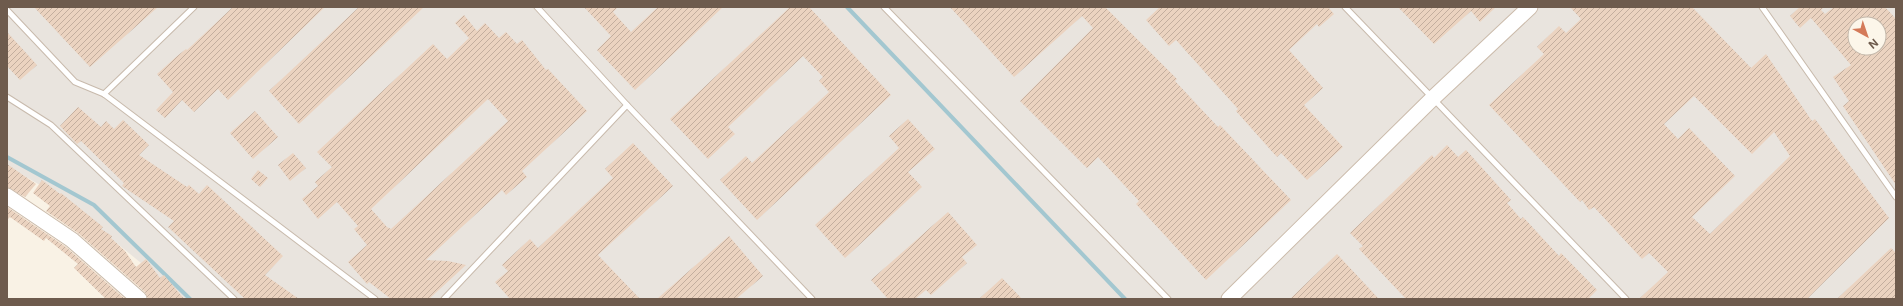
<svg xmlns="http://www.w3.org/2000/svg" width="1903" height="306" viewBox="0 0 1903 306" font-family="Inter,sans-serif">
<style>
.industrial{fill:#e9e4de;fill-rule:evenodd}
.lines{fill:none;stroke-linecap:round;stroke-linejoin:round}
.stream{stroke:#a3c7d0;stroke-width:4}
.building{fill:url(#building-hatch);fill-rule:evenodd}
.lane-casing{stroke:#c8baac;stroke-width:7}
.secondary-casing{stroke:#cbbbab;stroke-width:17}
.lane{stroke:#fff;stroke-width:5}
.secondary{stroke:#fff;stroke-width:15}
</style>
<defs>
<pattern id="building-hatch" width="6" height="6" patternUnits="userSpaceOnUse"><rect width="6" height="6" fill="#ebd3c0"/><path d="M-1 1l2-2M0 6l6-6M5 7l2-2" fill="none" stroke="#c3ae9e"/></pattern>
</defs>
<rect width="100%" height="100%" fill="#f9f2e5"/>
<path class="industrial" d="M7,7h1889v292h-1714l-14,-14 -109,-89 -52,-30zM1855,24h24v24h-24z"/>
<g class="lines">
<g class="stream">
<path d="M847,7l278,292"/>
<path d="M7,157l87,48 96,94"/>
</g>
</g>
<g class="building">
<path d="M34,7h124l-68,60z"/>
<path d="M233,7h92l-97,93 -10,-11 -24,23 -12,-12 -17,18 -9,-8 17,-18 -16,-18 19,-17 10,-8 1,1z"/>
<path d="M359,7h65l-125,117 -30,-33z"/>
<path d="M584,7h34l-5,5 18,20 27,-25h65l-88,83 -38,-40 14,-14z"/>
<path d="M790,7h19l82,88 -134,125 -37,-40 26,-24 6,7 77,-71 -10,-11 4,-4 -20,-21 -75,71 7,7 -27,25 -38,-40z"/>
<path d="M950,7h155l72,72 -2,2 43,46 2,-2 71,75 -85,80 -70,-76 3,-3 -41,-44 -11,11 -67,-67 73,-73 -11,-12 -68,61z"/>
<path d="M1160,7h168l6,7 -15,13 -2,-3 -28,26 34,38 -19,17 39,42 -36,33 -26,-27 -4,4 -41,-46 2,-2 -62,-69 -7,6 -23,-26z"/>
<path d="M1398,7h98l-16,15 -9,-11 -37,33z"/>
<path d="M1570,7h122l59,61 15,-14 46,67 3,-2 74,99 -82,81h-168l29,-27 -19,-19 -7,6 -48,-52 -5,3 -7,-10 -2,2 -91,-97 55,-51 -7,-7 22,-21 7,7 15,-14zM1694,96l58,58 22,-22 16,24 -80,78 -18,-17 43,-41 -46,-48 -11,11 -14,-15z"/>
<path d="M1800,7h24l-3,3 4,4 9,-7h51l11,12v166l-53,-79 6,-5 -16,-24 18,-12 -40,-47 -11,10 -10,-12zM1855,24h24v24h-24z"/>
<path d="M464,15l13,16 8,-8 14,15 7,-6 11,12 5,-4 24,30 2,-1 39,42 -65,60 5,6 -21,18 -4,-5 -76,70 22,1 18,4 -37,34h-38l-22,-17 -2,2 -19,-22 19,-17 -13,-16 4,-3 -21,-24 -19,17 -16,-20 16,-13 -3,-4 17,-15 -15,-15 116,-108 14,15 22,-21 -14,-15zM488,99l20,22 -117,108 -4,-2 -16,-18z"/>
<path d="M7,32l30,33 -17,15 -13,-14z"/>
<path d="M78,107l23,20 5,-6 8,8 9,-9 26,25 -10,10 48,32 2,-2 10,9 8,-9 76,71 -18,19 34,24h-54l-77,-72 6,-6 -52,-35 2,-3 -43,-42 -4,3 -17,-18z"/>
<path d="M255,111l23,26 -25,22 -23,-26z"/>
<path d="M908,119l27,30 -27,23 14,15 -77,71 -30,-33 84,-77 -10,-12z"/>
<path d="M633,143l40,43 -75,69 42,44h-130l-15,-17 13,-11 -6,-6 28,-26 8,9 75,-70 -8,-9z"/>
<path d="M1447,145l11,12 8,-7 45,50 -4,3 14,16 2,-2 36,39 2,-3 36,37 -9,9h-182l-47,-50 4,-3 -13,-13 82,-78 2,3z"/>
<path d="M293,153l13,15 -16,13 -12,-16z"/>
<path d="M7,164l29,20 -11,13 -18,-10z"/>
<path d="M258,170l10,8 -8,9 -9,-8z"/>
<path d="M42,180l18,14 1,-1 42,34 -2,2 11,7 -1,2 14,13 11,16 10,-8 14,19 4,-3 20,24h-36l-3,-7 -67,-59 -32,-22 4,-5 -17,-13z"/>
<path d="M7,207l59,40 59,52h-19l-32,-31 4,-4 -32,-26 -2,3 -34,-24 -3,3z"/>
<path d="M948,212l29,33 -15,12 5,6 -36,32 -5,-5 -11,9h-27l-17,-19z"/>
<path d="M729,236l34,40 -27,23h-79z"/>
<path d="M1891,248l5,5v46h-59z"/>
<path d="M1337,254l42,45h-89z"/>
<path d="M1002,278l20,21h-43z"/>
</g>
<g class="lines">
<g class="lane-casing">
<g id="lane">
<path d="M537,7l90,98 185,194"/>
<path d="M884,7l284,292"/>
<path d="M1345,7l281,292"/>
<path d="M1762,7l134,190"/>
<path d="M7,10l68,72 29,12 271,205"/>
<path d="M104,94l90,-87"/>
<path d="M7,97l44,28 183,174"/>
<path d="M444,299l183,-194"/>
</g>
</g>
<g class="secondary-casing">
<g id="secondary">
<path d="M7,196l65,44 67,59"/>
<path d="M1229,299l203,-200 98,-92"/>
</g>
</g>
<use href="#lane" class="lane"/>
<use href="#secondary" class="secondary"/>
</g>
<rect width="1903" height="306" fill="none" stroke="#6e5b4d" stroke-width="16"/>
<g transform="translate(1867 36) rotate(140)"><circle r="19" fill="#fcf6ea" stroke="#c3b8ab"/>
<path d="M0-3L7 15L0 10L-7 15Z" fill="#d47a59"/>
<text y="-6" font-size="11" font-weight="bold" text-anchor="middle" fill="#6e5b4d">N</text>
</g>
</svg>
